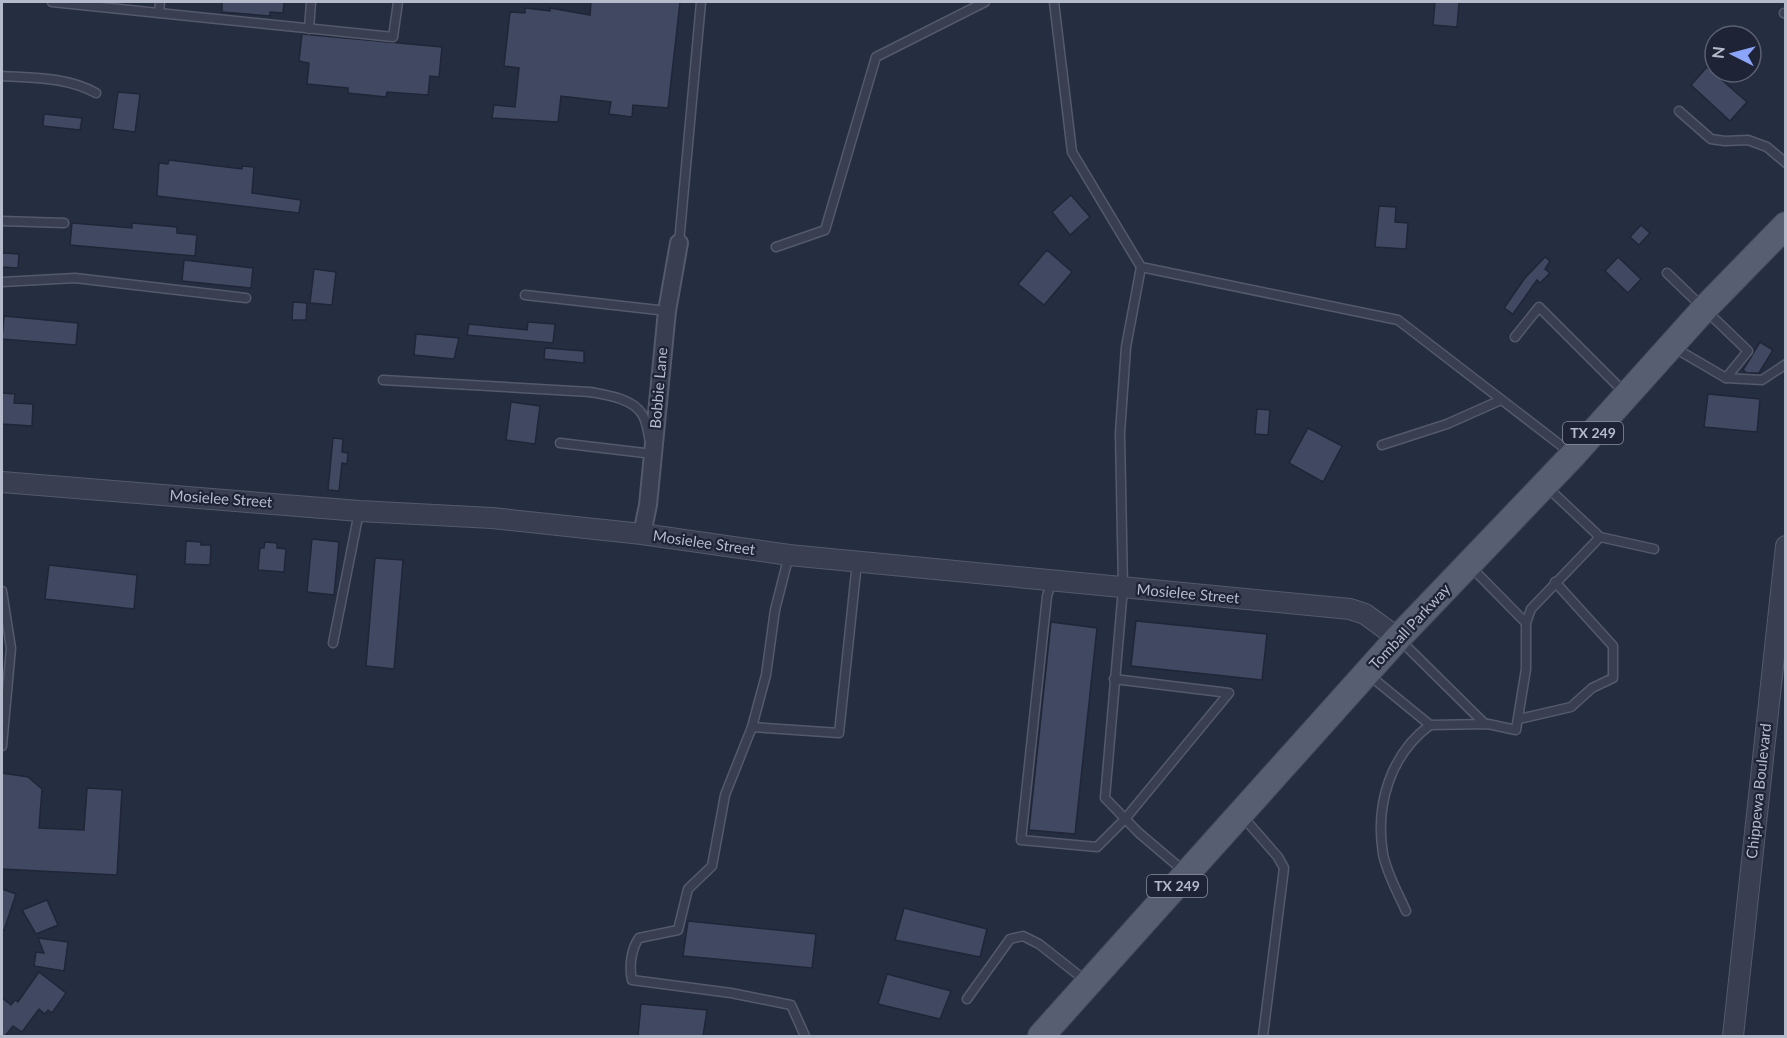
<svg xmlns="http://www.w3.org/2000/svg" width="1787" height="1038" viewBox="0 0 1787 1038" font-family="Lato,sans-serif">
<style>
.building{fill:#414962;stroke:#202638;stroke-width:1.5}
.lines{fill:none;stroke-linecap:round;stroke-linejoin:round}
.service-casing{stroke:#545a6b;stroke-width:11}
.minor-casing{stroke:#545a6b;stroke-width:20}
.tertiary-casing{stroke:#545a6b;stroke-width:22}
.primary-casing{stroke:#43485a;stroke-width:28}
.service{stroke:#393f51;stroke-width:8}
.minor{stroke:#393f51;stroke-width:16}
.tertiary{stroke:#393f51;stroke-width:20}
.primary{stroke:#575e71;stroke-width:26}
.labels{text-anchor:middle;stroke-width:4.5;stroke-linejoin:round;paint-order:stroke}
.shield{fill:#1e2436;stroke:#888e9e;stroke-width:1.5}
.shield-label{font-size:14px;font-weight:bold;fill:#b6bbcb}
.street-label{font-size:15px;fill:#b6bbcb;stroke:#1e2436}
</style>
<rect width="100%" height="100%" fill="#252d41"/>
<g class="building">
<path d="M222,2h62l-1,11 -13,-1v4l-48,-4z"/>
<path d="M591,2h89l-12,106 -35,-3 -1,12 -23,-3 2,-12 -50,-6 -3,26 -66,-4 2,-13 21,2 4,-39 -15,-2 6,-54 15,1v-5l25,3v-3l40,7z"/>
<path d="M1435,2h24l-2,25 -24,-2z"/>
<path d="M302,34l140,13 -3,30 -9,-1 -2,19 -41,-3 -1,5 -38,-4v-5l-41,-4 2,-21 -10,-2z"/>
<path d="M1707,67l40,35 -17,19 -39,-36z"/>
<path d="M118,92l22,2 -5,38 -22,-3z"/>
<path d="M44,114l38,4 -2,12 -37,-4z"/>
<path d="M169,160l73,9v-3l12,1 -2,26 49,7 -2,13 -142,-17 2,-33 9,1z"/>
<path d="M1071,195l19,22 -20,18 -18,-23z"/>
<path d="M1379,206l17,1 -1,15 13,1 -2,26 -31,-2z"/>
<path d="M72,223l60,5v-5l45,4v6l20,2 -2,21 -125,-11z"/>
<path d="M1641,225l9,8 -11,12 -9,-8z"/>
<path d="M1047,250l25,22 -28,33 -26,-21z"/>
<path d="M2,253l17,1 -1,14 -16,-1z"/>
<path d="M1545,257l5,4 -5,8 5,4 -10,10 -3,-3 -24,34 -9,-6 21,-30z"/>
<path d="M1618,257l23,22 -13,14 -23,-22z"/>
<path d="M184,260l69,8 -2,20 -69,-7z"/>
<path d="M314,269l22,3 -4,33 -22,-2z"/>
<path d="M293,302l14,1 -1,17h-14z"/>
<path d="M4,316l74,7 -2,22 -74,-6z"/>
<path d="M528,322l27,2 -2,19 -86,-8 2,-11 58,6z"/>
<path d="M416,334l43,4 -5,21 -40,-4z"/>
<path d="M1760,342l13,8 -14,23h-12l-4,-3z"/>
<path d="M545,348l39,3v12l-40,-4z"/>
<path d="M2,393l13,1 -1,9 19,1 -1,22 -30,-2z"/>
<path d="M1708,394l52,5 -3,33 -53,-5z"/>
<path d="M511,402l29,4 -5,38 -29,-4z"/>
<path d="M1257,409l13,1 -2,25 -13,-1z"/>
<path d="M1308,428l34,18 -19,36 -34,-19z"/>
<path d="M333,438l10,1 -1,13 6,1 -1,11 -5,-1 -3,28 -11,-1z"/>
<path d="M312,539l27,3 -5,53 -27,-3z"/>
<path d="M186,541l15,1v3h10l-1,20 -25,-1z"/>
<path d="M265,542l12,1v5l9,1 -2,23 -26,-2 2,-22h4z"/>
<path d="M375,558l28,2 -9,109 -28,-3z"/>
<path d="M49,565l88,10 -3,34 -89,-10z"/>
<path d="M1136,621l131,13 -5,46 -131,-14z"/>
<path d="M1051,622l46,6 -22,206 -46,-4z"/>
<path d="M2,773l26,4 14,12 -3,39 45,2 3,-42 35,2 -5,85 -115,-6z"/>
<path d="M2,889l14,5 -12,36h-2z"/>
<path d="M47,900l11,25 -22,9 -14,-24z"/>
<path d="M904,908l83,21 -7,28 -85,-17z"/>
<path d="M688,921l128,13 -4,34 -129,-12z"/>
<path d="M38,938l30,4 -4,29 -30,-5 2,-14 8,1z"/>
<path d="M39,972l27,21 -14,20 -4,-3 -3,4 -6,-5 -17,23 -9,-6 -8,10h-3v-38l9,7 4,-5 3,2z"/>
<path d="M887,974l64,17 -11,28 -62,-15z"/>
<path d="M641,1004l66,6 -4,26h-65z"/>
</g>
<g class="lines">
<g class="service-casing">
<g id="service">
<path d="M52,2l341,35 5,-35"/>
<path d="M1054,2l18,150 69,115 257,53 174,134"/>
<path d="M159,13l1,-11"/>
<path d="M1784,13l2,1"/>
<path d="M309,29l2,-27"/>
<path d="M2,76c32,2 65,1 94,17"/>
<path d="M1679,111l32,28 14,2 23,-1 19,7 19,16"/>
<path d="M2,221l62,2"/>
<path d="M679,243l22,-241"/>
<path d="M776,247l49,-17 51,-173 109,-55"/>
<path d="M1141,267l-15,80 -6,86 3,155 -18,210 34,35 46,39"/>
<path d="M1667,273l81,78 -22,27 -53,-31"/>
<path d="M2,282l73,-4 171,20"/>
<path d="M525,295l142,16"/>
<path d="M1515,337l24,-30 85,85"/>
<path d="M1726,378l36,2 24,-16"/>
<path d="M383,380l207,12c16,3 42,6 52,22 5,7 6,20 8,28"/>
<path d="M560,443l93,11"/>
<path d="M1382,445l65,-21 54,-24"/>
<path d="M1600,537l54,12"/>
<path d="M789,555l-14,55 -9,65 -14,52 -27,68 -13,71 -24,23 -10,41 -39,8c-8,11 -10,29 -7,42l99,13 60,12 14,31"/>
<path d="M1471,567l55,56"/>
<path d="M1052,581l-5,15 -26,244 76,7 28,-28 104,-126 -115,-14"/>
<path d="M2,591l9,57 -9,98"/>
<path d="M1401,641l84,83"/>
<path d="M333,643l26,-131"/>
<path d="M1369,675l61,50 58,-1 28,6 10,-61v-46l5,-14 69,-72 -53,-50"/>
<path d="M1519,719l52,-12 21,-19 21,-10v-32l-58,-64"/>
<path d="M752,727l87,6 18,-171"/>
<path d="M1243,817l35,40 6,11 -21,168"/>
<path d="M1406,911c-8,-18 -19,-37 -23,-57 -8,-49 7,-99 47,-129"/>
<path d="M967,999l43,-60 13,-3 16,8 47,37"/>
</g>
</g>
<g class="minor-casing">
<path id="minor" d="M642,534l6,-29 19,-194 12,-68"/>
</g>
<g class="tertiary-casing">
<g id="tertiary">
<path d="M2,482l357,29 133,7 150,16 147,21 561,54 15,5 33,24"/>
<path d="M1733,1036l53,-490"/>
</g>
</g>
<g class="primary-casing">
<path id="primary" d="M1041,1036l357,-398 175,-183 132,-147 81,-83"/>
</g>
<use href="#service" class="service"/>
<use href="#minor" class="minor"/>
<use href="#tertiary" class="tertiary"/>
<use href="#primary" class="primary"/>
</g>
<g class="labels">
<g class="shield">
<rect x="1563" y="422" width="60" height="22" rx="4.5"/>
<rect x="1147" y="875" width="60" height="22" rx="4.5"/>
</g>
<g class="shield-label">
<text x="1593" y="438">TX 249</text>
<text x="1177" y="891">TX 249</text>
</g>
<g class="street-label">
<text transform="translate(659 388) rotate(-85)" y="5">Bobbie Lane</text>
<text transform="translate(221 499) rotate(4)" y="5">Mosielee Street</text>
<text transform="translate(704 543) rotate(8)" y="5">Mosielee Street</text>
<text transform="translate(1188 594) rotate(5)" y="5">Mosielee Street</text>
<text transform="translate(1410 627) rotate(-47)" y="5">Tomball Parkway</text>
<text transform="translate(1759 791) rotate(-84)" y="5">Chippewa Boulevard</text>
</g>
</g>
<rect width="1787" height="1038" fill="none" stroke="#b6bbcb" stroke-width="6"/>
<g transform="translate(1733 54) rotate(276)"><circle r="28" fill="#1e2436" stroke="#5b6072" stroke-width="1.5"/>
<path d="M0-4.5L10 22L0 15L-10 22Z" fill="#8ba5fb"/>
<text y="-9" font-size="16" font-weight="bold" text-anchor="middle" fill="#b6bbcb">N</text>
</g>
</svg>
